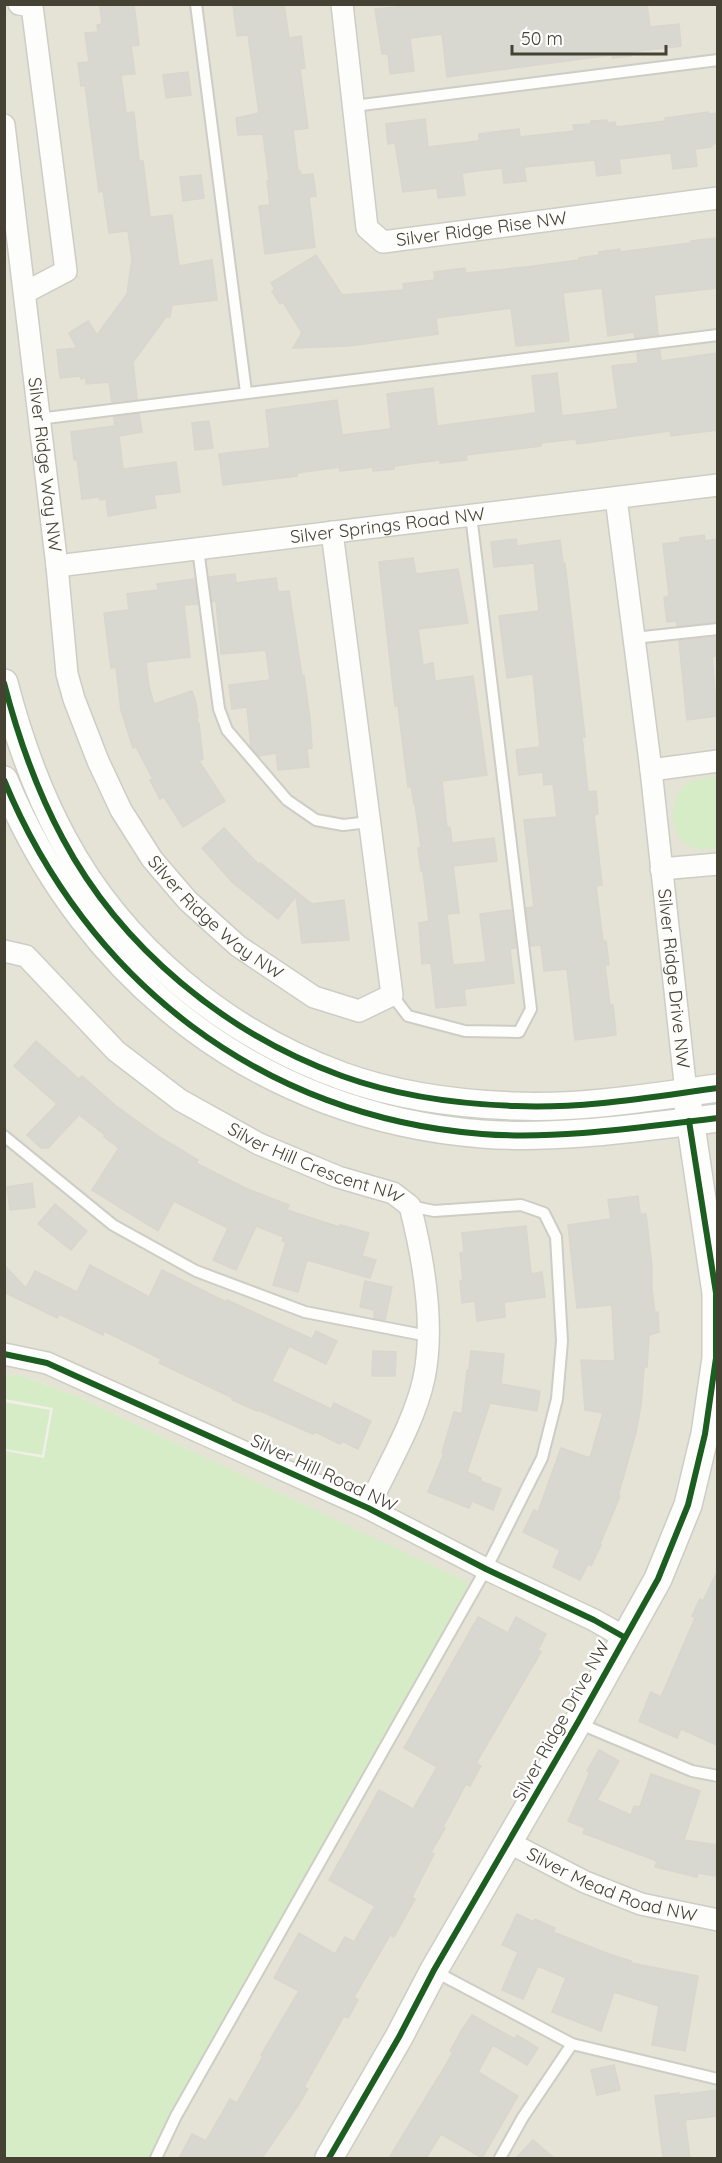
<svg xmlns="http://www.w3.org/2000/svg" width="722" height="2163" viewBox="0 0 722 2163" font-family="Quicksand,sans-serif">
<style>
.residential{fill:#e4e3d5}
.green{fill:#d6ecc6}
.building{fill:#d9d8d0;stroke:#d8d6ce;stroke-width:1.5}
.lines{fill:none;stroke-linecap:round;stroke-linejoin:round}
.service-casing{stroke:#cecdc5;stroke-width:14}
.minor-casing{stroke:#cecdc5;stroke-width:24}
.tertiary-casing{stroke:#cecdc5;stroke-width:30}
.service{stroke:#fdfdfc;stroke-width:10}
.minor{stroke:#fdfdfc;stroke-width:21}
.tertiary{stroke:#fdfdfc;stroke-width:27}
.cycleway-casing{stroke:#fff;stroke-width:10}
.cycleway{stroke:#1b5e20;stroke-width:6}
.labels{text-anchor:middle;stroke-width:5;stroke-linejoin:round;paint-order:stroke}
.street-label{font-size:18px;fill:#454234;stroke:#fff}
</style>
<rect width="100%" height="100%" fill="#f0efe8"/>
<path class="residential" d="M4,5h713v2153h-557l308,-575 -394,-188 -55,-20 -14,-1z"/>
<g class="green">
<path d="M717,776v72c-9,1 -19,3 -28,-2 -22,-12 -21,-52 1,-64 8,-4 19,-4 27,-6z"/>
<path d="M4,1374l15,1 55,20 395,188 -309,575h-155v-707l39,7 9,-50 -48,-9z"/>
<path d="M4,1402l46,8 -8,45 -37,-6z"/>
</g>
<g class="building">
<path d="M121,4h13l5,41 -8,1 4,28 -14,1 5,38 8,-1 5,49h4l7,56 22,-2 7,51 33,-6 5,40 -45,5 -2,12h-4l-33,45 4,37 -25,3 -3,-20 -23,2v-6l-5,1 -1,-3 -20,2 -3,-28 20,-2 -8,-15 19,-12 9,14 30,-41 5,-35 -4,-28 -19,2 -6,-42 -4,1 -14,-107 -4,1 -3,-23 11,-1 -4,-29 13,-1 -1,-7 5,-1 -2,-17z"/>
<path d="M233,4h51l5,34 12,-2 4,32 -5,1 8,59 -15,2 5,41h2l1,4 12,-1 3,22 -7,1 6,50 -50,7 -6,-48 11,-1 -3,-24h2l-6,-47 -25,1 -2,-17 23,-5 -11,-78 -11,1z"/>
<path d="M430,4h28l1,3 21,-3h167l3,23 29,-3 2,22 -51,6 1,4 -19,2v-3l-165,22 -5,-43 -32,4 4,33 -24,3 -2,-20h-6l-7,-45z"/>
<path d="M188,72l3,23 -25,3 -3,-23z"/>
<path d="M708,112l1,2 8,-1v31h-5v3l-17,2 2,17 -24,3 -2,-16 -52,6 2,14 -24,3 -2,-16 -71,7 2,14 -22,2 -2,-15 -40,5 3,22 -27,3 -1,-10 -34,4 -8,-49 -7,1 -2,-20 39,-5 3,28 51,-6v-7l40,-5 1,8 54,-6 -1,-6 18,-1v-3l16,-1v3l8,-1 1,5 50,-6 -1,-3z"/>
<path d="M201,175l3,23 -21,3 -3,-24z"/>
<path d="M717,238v50l-63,7 4,40 -23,3 -1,-6 -26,4 -6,-48 -39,5 6,48 -53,5 -5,-38 -75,10 2,16 -90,12 -55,2 9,-15 -19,-31 -3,2 -8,-13 3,-2 -4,-6 45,-28 26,40 62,-5 -1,-6 32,-4 -1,-8 31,-4 1,5 61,-6 52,-7v-2l20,-3v-3l21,-3v3l71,-9v-2z"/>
<path d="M660,350l1,11 56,-8v77l-46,6 -1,-5 -93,13 -1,-5 -35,4v3l-75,9 1,5 -27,3v-3l-46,6v3l-21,2v-4l-33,4 -1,-4 -42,6v3l-74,9 -4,-31 51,-6 -4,-38 71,-10 5,35 49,-6 -4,-35 46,-6 4,38 99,-13 -4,-37 25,-3 5,43 56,-7 -6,-43 26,-3 -1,-10z"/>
<path d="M139,414l3,18 -23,4 4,33 53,-7 4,30 -26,3 2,13 -48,8 -2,-17 -6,1 -1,-3 -17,2 -5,-40 -3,1 -3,-28 44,-6 -1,-9z"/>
<path d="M209,421l4,27 -18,2 -3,-27z"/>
<path d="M704,535l1,6 12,-2v83l-40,4 -1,-5 -9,1 -3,-25 5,-1 -6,-52 17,-2v-4z"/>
<path d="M516,539l1,7 43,-6 3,23h2l20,174h-3l6,55 8,-1 2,23 -4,1 8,70 -6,1 7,56 3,-1 3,24h-4l5,40h3l3,30 -41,5 -8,-71 -23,2 -3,-26 -10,1 -5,-38 8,-1 -10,-87 33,-3 -4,-33 -9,1 -1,-13 -24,3 -3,-25 24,-3 -7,-73 -26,4 -8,-62 40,-5 -5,-48 -40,4 -3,-25z"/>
<path d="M413,558l3,16 42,-5 10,54 -50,6 5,36 10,-2 2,18 38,-5 14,99 -45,6 5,47 3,-1 2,16 42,-5 3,23 -44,5 6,47 -12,1 6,51 33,-3 -6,-48 31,-4 5,38 -6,1 4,34 -50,6 2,16 -30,3 -5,-45 -9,1 -3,-41 10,-2 -6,-50h-2l-3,-23h3l-6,-44h-1l-3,-18 -3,1 -10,-81h-3l-16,-144z"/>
<path d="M235,574l1,9 40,-5 2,14 11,-1 13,85h2l6,43 2,29 -5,1 2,18 -31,3 -2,-17 -17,3 -8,-9 -4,-40 -15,2 -3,-24 41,-5 -4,-30 -45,4 -5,-53 -4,1 -3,-25z"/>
<path d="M194,579l4,25 -14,1 6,52 -44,5 3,25 5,17 38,-13 4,12 2,15 -2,1 3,5 4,35 -4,2 26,40 -42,26 -19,-30 -4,2 -10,-19 3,-1 -17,-32 -3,1 -12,-38 -5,-43 -5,1 -7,-55 25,-3 -2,-16 31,-4 -1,-6z"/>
<path d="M717,637v19l-5,1 5,59 -30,4 -8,-79z"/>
<path d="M224,828l35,37 1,-2 52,41 32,-4 5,40 -47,3 -6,-47 -18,23 -46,-37 -30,-34z"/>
<path d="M36,1041l43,38 3,-3 34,30 42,30 40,24 -2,3 49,25 44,17 -2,5 52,17 1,-2 29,8 -7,23 14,4 -6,18 -63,-18 -9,32 -25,-7 13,-43 -4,-1 2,-4 -28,-11 -20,44 -23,-10 15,-32 -54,-27 -16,30 -66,-41 27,-42 -15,-11 1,-2 -26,-20 -31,33h-7l-14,-13 30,-31 -43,-38z"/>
<path d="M32,1183l3,24 -25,3 -3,-23z"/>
<path d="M638,1196l2,18h6l6,53v23l3,23 3,-1 1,20 -10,3 -2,32h-3l-3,38 -5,27 -18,64h2l-20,48 1,1 -10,21 -3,-2 -8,16 -27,-13 7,-17 -37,-18 11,-22 4,2 23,-64 29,10 13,-45 -18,-3 -4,-50 34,1 -3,-56 -35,3 -9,-83 43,-6 -3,-19z"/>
<path d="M55,1204l32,27 -16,19 -33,-26z"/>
<path d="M526,1226l5,48 11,-2 3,25 -41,5 1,15 -28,4 -2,-20 -13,2 -2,-22 3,-1 -3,-27 4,-1 -2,-19z"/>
<path d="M4,1265l22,23 9,-17 42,21 13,-27 59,32 13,-27 64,32 1,-2 85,39 4,-8 21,10 -11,23 -37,-18 -17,35 59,28 3,-6 37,18 -13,28 -16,-8 -2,3 -25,-12 -2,2 -55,-24 -1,1 -25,-11 1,-2 -74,-35 2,-4 -57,-28 -1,4 -44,-21 -2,4 -53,-26z"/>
<path d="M365,1281l27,6 -7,33 -11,-2v-8l-14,-3z"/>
<path d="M373,1351l23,1 -1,24h-23z"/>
<path d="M471,1351l33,3 -3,30 39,7 -3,20 -47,-8 -23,69 14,6 -1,3 21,8 -8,21 -21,-9 -3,7 -41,-16 16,-39 -2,-1 12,-40 8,2 5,-44h2z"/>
<path d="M717,1572v173l-36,-16 -4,9 -38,-17 12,-29 10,5 34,-79 -3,-2 8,-17 3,2z"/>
<path d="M478,1617l30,16 8,-16 30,17 -8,16 3,2 -65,111 5,3 -11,20 -4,-2 -23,43 2,1 -14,24 3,2 -22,43 3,2 -21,38 -4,-2 -36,62 4,3 -10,18 -4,-2 -40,71 4,2 -9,15 -37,54h-83l13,-24 14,7 24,-42 7,4 26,-47 -2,-1 38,-64 -25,-13 25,-45 36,21 10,-17 9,5 21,-36 -46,-26 50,-90 34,19 24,-42 -33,-19z"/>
<path d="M599,1750l20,11 -22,39 34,15 3,-9 6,1 11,-33 49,17 -16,49 33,5v31l-19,-3 -1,4 -42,-10 2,-6 -74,-28 2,-5 -17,-7 22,-49 -3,-1z"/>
<path d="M517,1914l17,8 1,-3 20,9 -2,4 56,22 22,7v2l67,13 -13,75 -33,-6 7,-39 -45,-14 -13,39 -49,-19 14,-34 -28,-12 -15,33 -21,-9 16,-38 -16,-7z"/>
<path d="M472,2015l43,24 2,-4 21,13 -11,17 -34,-20 -15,27 40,24 -36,62 -41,-24 -15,24h-37l64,-105 -3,-2 13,-23 5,3 -4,-4z"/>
<path d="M614,2065l6,25 -23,5 -6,-25z"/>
<path d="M717,2090v26l-32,4 5,38h-27l-8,-62 24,-3v2z"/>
<path d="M533,2140l21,18h-38z"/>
</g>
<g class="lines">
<g class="service-casing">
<g id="service">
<path d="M196,4l50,388"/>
<path d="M354,106l364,-46"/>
<path d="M38,419l680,-84"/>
<path d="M198,549l21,160 8,21 60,70 29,20 27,5 27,-3"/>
<path d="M634,638l84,-9"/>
<path d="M392,995l16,21 57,15 54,1 12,-23 -60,-494"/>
<path d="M4,1136l109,89 83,46 109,41 123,24"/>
<path d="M578,1723l114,48 26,5"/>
<path d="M434,1971l138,73 146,35"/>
<path d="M156,2158l20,-42 310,-547 56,-111 15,-59 5,-58 -6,-104 -12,-24 -23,-8 -87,6 -24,-5"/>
<path d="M500,2158l23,-41 49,-73"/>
</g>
</g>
<g class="minor-casing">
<g id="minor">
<path d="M19,4l13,2 34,265 -40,21"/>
<path id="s1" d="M342,4l25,224 16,14 335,-44"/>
<path id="s2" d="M4,125l53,441 10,108 7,25 24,62 23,49 31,49 36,42 50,45 76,51 45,14 33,-16 -60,-463"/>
<path id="s3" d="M616,498l35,272 35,322"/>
<path id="s4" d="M57,566l661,-81"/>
<path d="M651,770l67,-9"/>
<path d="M661,869l57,-5"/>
<path id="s5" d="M4,951l22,5 90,95 64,49 79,44 79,33 55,16 17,13c13,51 25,119 14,172 -9,43 -37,89 -56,130"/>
<path d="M4,1354l43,9 321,145 118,61 108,51 30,17"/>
<path id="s6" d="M510,1843l75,39 56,22 77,16"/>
</g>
</g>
<g class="tertiary-casing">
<g id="tertiary">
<path d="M4,683c14,54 32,106 59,156 58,109 163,195 279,237 55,20 115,28 173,30 68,3 136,-9 203,-18"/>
<path d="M4,780c83,202 259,337 478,354 76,6 160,-7 236,-16"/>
<path d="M329,2158l70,-121 35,-67 144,-248 80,-143 30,-74 17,-71 11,-76v-65l-30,-201"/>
</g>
</g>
<use href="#service" class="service"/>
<use href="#minor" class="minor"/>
<use href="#tertiary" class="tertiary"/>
<g class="cycleway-casing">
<g id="cycleway">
<path d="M4,683c14,54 32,106 59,156 58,109 163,195 279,237 55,20 115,28 173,30 68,3 136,-9 203,-18"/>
<path d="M4,780c83,202 259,337 478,354 76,6 160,-7 236,-16"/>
<path d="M4,1354l43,9 321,145 118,61 108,51 30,17"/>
<path d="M329,2158l70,-121 35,-67 144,-248 80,-143 30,-74 17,-71 11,-76v-65l-27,-172"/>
</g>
</g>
<use href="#cycleway" class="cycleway"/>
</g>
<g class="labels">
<g class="street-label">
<text dy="6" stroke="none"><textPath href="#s1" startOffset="346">Silver Ridge Rise NW</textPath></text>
<text dy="6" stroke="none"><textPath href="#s2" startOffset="342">Silver Ridge Way NW</textPath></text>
<text dy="6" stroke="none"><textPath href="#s4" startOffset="333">Silver Springs Road NW</textPath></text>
<text dy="6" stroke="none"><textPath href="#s2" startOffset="844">Silver Ridge Way NW</textPath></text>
<text dy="6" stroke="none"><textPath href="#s3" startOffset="484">Silver Ridge Drive NW</textPath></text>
<text dy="6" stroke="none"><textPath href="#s5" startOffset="384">Silver Hill Crescent NW</textPath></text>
<text transform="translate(324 1473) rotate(25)" y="6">Silver Hill Road NW</text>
<text transform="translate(561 1721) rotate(-61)" y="6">Silver Ridge Drive NW</text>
<text dy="6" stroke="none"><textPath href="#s6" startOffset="111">Silver Mead Road NW</textPath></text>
</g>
</g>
<rect width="722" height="2163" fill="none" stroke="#454234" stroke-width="12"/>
<path d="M512 45v9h154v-9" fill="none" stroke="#454234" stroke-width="3"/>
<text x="521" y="45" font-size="18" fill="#454234" stroke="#ffffff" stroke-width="4.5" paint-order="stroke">50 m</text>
</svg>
